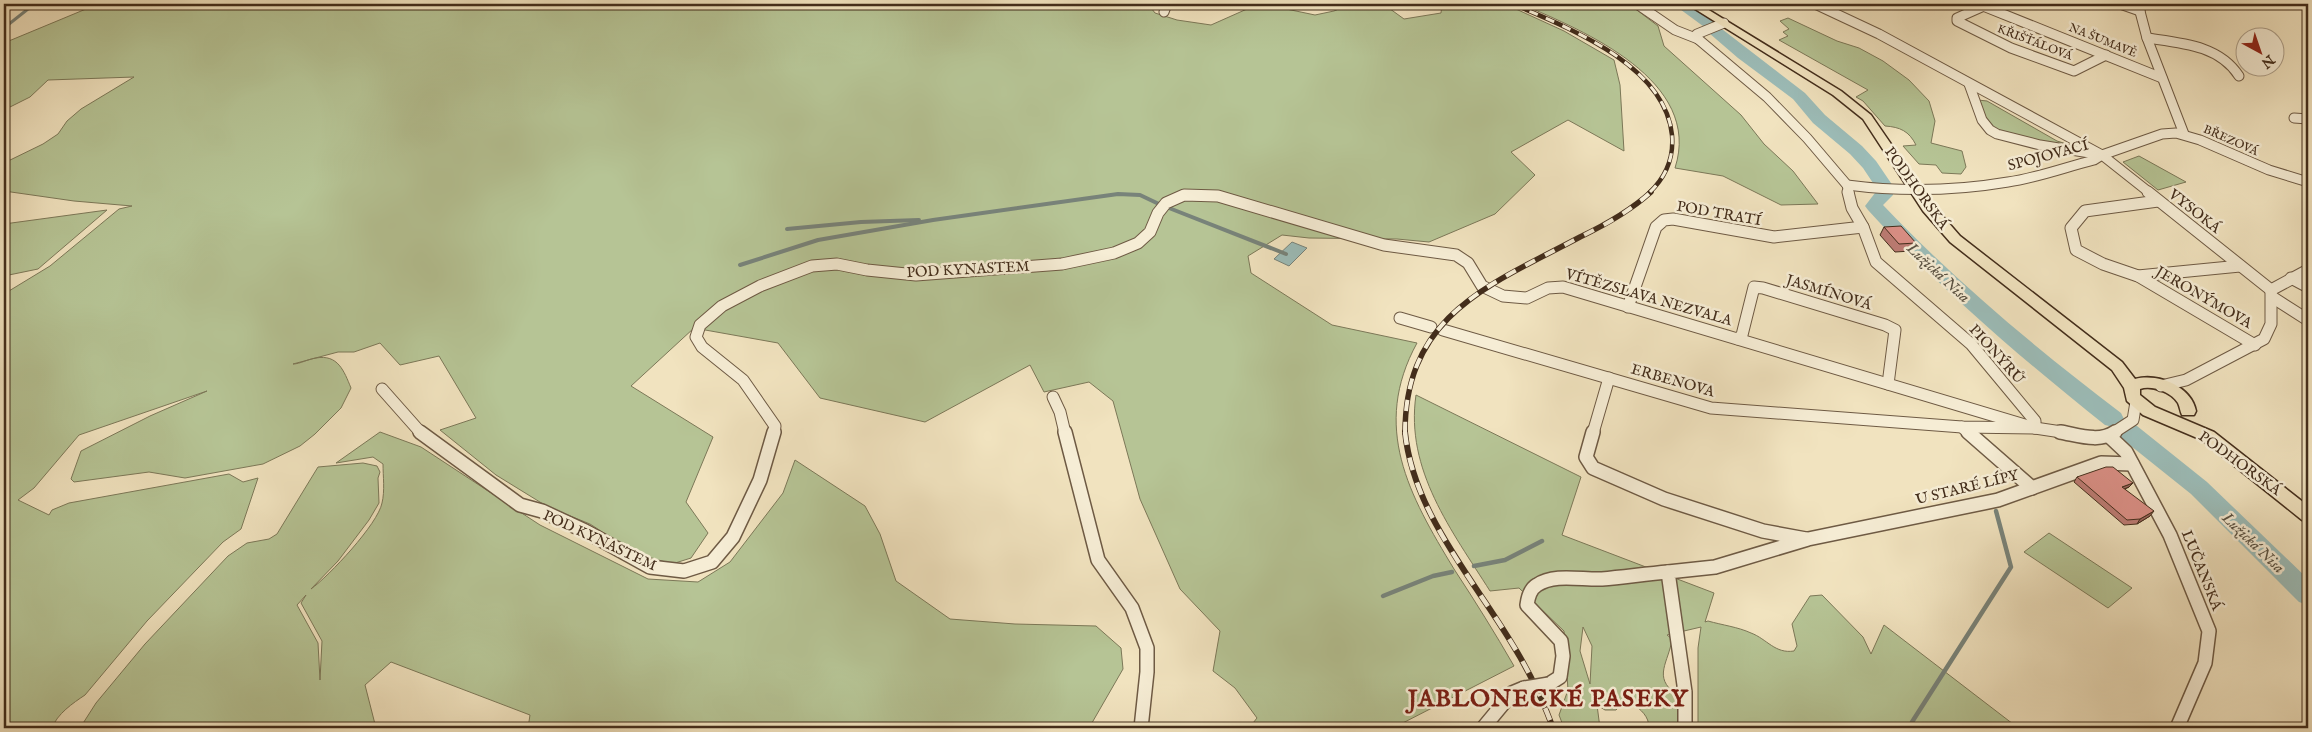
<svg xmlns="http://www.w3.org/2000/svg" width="2312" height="732" viewBox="0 0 2312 732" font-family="'IM FELL English',serif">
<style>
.green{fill:#b6c495;stroke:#7c7858;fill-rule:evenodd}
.water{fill:#9cbdb9;stroke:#78837a}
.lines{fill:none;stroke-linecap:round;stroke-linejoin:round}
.stream-far2{stroke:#78837a;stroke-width:3}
.stream-far1{stroke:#78837a;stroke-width:4}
.stream{stroke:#78837a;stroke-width:4.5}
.river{fill:#9cbdb9;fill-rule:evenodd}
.minor-far2-casing{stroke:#6e5a44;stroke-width:11}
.minor-far1-casing{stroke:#6e5a44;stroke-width:13}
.minor-casing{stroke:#6e5a44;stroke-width:16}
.major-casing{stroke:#432d1b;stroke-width:3}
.minor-far2{stroke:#f6edd5;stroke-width:9}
.minor-far1{stroke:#f6edd5;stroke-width:11}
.minor{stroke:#f6edd5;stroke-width:13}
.major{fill:#f1e3bf;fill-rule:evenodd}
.rail-far2-casing{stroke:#432d1b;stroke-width:4.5}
.rail-far1-casing{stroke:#432d1b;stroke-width:5.5}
.rail-casing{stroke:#432d1b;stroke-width:6}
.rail-far2{stroke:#f6edd5;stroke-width:3;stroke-dasharray:9;stroke-linecap:butt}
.rail-far1{stroke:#f6edd5;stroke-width:4;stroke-dasharray:11;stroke-linecap:butt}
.rail{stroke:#f6edd5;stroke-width:4.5;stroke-dasharray:13;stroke-linecap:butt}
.minor-bridge-casing{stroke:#6e5a44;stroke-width:16;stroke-linecap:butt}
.minor-bridge{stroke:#f6edd5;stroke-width:13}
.wall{fill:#bc7b73;stroke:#432d1b}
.shaded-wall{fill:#99645e;stroke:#432d1b}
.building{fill:#db8f86;stroke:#432d1b}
.labels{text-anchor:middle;stroke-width:5;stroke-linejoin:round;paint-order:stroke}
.far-street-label{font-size:12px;fill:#432d1b;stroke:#f6edd5}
.street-label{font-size:15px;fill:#432d1b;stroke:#f6edd5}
.water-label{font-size:16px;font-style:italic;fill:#595142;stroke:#f6edd5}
.near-district-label{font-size:24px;font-weight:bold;letter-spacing:1px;fill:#7a1f14;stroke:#f6edd5}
</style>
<rect width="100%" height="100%" fill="#f1e3bf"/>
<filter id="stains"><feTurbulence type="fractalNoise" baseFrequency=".004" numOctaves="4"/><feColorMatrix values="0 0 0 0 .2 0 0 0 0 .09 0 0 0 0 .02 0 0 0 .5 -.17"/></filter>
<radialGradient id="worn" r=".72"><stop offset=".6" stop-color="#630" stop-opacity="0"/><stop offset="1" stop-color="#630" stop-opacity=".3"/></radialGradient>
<g class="green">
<path d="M98,4h1050l7,9 22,7 34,5 36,-16 25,-3 43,9 19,-4 16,-7h27l9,2 18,13 37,-6 1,-9h63l59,27 50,29 6,25 4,66 -56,-31 -57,32 24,23 -40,39 -66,28 -32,-3 -88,-1 -27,-3 -34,21 3,17 81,52 85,18c-46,84 -8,152 37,226 21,32 41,64 60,97l-121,62h-144l8,-10 -22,-30 -22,-17 7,-40 -40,-42 -40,-90 -27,-98 -24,-19 -45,10 -14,-27 -105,57 -105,-24 -42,-55 -84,-15 -63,58 82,51 -27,65 22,31 -17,25 -19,6 -37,-11 -45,-29 -42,-17 -52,-32 -56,-45 36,-12 -37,-62 -39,9 -20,-22 -26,9h-16l-45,12c7,0 15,-5 23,-6 22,-4 28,13 35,30l-10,20 -26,26 -15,12 -37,18 -78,14 -36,-6 -75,10 -3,-3 10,-28 69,-35 57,-25 -128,44 -45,53 -16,12 31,15 3,-5 17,-7 160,-29 14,8 15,-4 -17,51 -18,13 -76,79 -62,74c-12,8 -28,19 -33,33h-48v-434l46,-28 69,-57 13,-3 -58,-5 -70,-10v-28l39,-19 15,-10 9,-13 14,-12 53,-32 -86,3 -18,17 -26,13v-67z"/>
<path d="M1521,4h108l29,22 6,20 77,69 23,29 29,27 25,33 -37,1 -58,-29 -48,-8c28,-87 -90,-137 -154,-164z"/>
<path d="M1788,18l49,23 22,7 24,13 26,19 20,21 6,20 -4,22 31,8 4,16 -5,7 -19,-1 -6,-8 -17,-1 -16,-18 13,-1c-7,-14 -16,-18 -31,-19l-22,-25 -7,-4 12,-7 -89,-50 9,-4 -5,-4 6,-3 -9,-8z"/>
<path d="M1978,100l9,1 70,40 13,4 -3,4 -72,-18 -7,-8z"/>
<path d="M2139,156l47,26 -28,8 -35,-28z"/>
<path d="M107,210l-69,59 -34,7v-52z"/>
<path d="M1416,395l165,82 -19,58 152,58 -9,29 3,-1c14,4 30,6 43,12 16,6 24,21 43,18l3,-5 -5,-22 18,-28 12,-1 41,42 8,17 13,-29 129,99 -3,4h-312v-80l3,-21 -34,8 5,4c-3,23 -20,38 4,55l5,23v11h-32c0,-12 -8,-18 -17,-25l-12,3 -4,4h-11l-8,-5 3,23h-36l-5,-13 9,-25 -4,-59 -45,-43 -29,3c-38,-60 -85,-121 -74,-196zM1583,627l9,19 -2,38 -10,-33z"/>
<path d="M380,432l41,15 119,78 108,54 50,3 32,-20 53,-69 12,-33 70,46 15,28 16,47 54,38 65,5 81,2 25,22 2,21 -34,59h-561l2,-13 -139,-53 -26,23 11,43h-296l16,-25 49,-59 83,-88 19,-13 22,-4 8,-5 41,-67 45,-4 14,3 3,6 -2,6 1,25 -10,17 -31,41 -27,28c18,-13 67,-65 71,-86 3,-12 1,-27 1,-39l-10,-7 -37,6zM306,595l-5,8 21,38 -2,39 -2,-37 -21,-38z"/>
<path d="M2049,533l83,55 -24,20 -84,-56z"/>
</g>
<path class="water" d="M1292,242l15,6 -18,18 -15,-7z"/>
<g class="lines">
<path class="stream-far2" d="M4,28l24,-19 13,-5"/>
<g class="stream-far1">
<path d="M1169,208l117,46"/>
<path d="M787,229l74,-7 58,-2"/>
<path d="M740,265l78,-25 115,-20 185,-26 22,1 21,10"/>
</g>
<g class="stream">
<path d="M1474,566l31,-6 37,-19"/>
<path d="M1383,596l50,-20 19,-4"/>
<path d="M1913,728l-1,-6 99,-155 -15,-56"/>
</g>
<g class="river">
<path d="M1673,4c5,0 12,-1 17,0 9,2 26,14 28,22l87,67 20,22 37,31 14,15 17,25v9l-10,10c73,77 154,144 238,208l3,6 -3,6 -8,2 -8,-2c-84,-67 -165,-136 -237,-215l-3,-4 10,-13v-7l-12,-18 -13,-14 -37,-31 -20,-24 -55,-41 -29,-25 -2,-4z"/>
<path d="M2129,424l8,2 70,56 101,97v26l-9,-3 -108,-108 -70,-56 -3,-6 3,-6z"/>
</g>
<g class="minor-far2-casing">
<g id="minor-far2">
<path d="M1637,4l38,26 23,9 69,58 40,41 40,47 2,8"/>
<path d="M1815,4l64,30 223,121 48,38"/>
<path d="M1978,4l184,74"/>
<path d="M2120,4l20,7"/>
<path d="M2138,4l9,34 37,96"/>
<path d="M1984,6l-27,12v3l54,27 63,23 32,-16"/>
<path d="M1164,12l3,-8"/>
<path d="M2147,38c34,5 72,7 92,38"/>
<path d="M1698,39l-3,-3 2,-2 27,-11"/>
<path d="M1969,84l13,36 8,10 7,4 43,11 56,9"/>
<path d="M2294,118l14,1"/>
<path d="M1847,185c54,7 108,6 161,-3 29,-4 58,-15 86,-22l8,-5 60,-21 14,-1 24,7 69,30 39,12"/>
</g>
</g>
<g class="minor-far1-casing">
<g id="minor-far1">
<path d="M1848,192l4,16 11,19 13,35 95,82 64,77v7"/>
<path d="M2148,192l123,98"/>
<path d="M2158,201l-73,10 -14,17 5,22 27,14 35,12 117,69"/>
<path d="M2138,276l102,-10"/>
<path d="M2291,278l17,9"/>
<path d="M2271,290l37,-20"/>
<path d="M2272,297l36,23"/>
<path d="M1628,307l28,-80 8,-7 9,-1 101,18 89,-10"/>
<path d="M1400,318l31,9"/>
<path d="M1443,330l268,78 251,19 73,1 33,5"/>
<path d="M1738,339l4,-4 12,-48 9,1 122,37 10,5 -7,54"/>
<path d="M2161,386l25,-6 78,-41 7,-15v-34"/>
<path d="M382,389l39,44"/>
<path d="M1053,397l7,15 5,21"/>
<path d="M1962,427l7,6"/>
<path d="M774,433l1,-7 -32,-46 -41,-33 -6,-10 4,-12 22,-19 38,-20 52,-20 25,-2 30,6 49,5 146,-11 52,-11 24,-10 12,-11 8,-19 8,-10 18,-8 34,1 166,49 72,10 12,8 14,23 21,10 24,2 21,-10 15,-1 472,141"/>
<path d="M1593,433l16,-55"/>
<path d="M2113,433l20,-13 3,-18"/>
</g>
</g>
<g class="minor-casing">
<g id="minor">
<path d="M420,432l100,73 22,6 43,20 65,36 34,4 28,-9 21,-25 27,-57 14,-48"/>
<path d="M1065,432l33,128 34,48 15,40v24l-6,56"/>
<path d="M1593,432l-7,25 7,11 71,31 99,32 43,8"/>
<path d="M1968,432l64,56"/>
<path d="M2060,432c18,3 39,11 55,0"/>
<path d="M2109,436l17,16 44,83 39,96 -4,32 -28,65"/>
<path d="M1549,684l11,-7 3,-21 -2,-15 -34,-36c1,-8 3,-16 10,-20 17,-12 45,-5 65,-6 22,-2 44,-5 66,-7"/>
<path d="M1483,728l29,-35 12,-5"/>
<path d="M1685,728v-36l-17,-120 47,-5 93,-28 190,-39 103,-37 31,1"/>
</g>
</g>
<g class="major-casing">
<path id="major" d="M1687,4h12l142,87 30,24 62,90 27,31 162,126 13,17c23,-6 56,7 61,32l-2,4h-12c-2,-4 -2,-8 -4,-12 -7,-11 -26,-18 -38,-14v6l15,12 59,25 94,74v15l-6,-1 -100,-80 -59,-25 -16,-14 -3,-13 -12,-18 -162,-128 -27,-31 -60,-92 -30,-24z"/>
</g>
<use href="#minor-far2" class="minor-far2"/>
<use href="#minor-far1" class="minor-far1"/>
<use href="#minor" class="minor"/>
<use href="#major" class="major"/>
<g class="rail-far2-casing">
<path id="rail-far2" d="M1513,4c56,24 152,61 159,131 2,23 -6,42 -23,58"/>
</g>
<g class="rail-far1-casing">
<path id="rail-far1" d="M1405,433c0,-119 85,-148 175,-196 25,-12 50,-26 71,-45"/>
</g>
<g class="rail-casing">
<path id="rail" d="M1405,432c8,79 66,144 106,210 17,27 31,56 42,86"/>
</g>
<use href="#rail-far2" class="rail-far2"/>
<use href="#rail-far1" class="rail-far1"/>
<use href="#rail" class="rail"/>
<g class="minor-bridge-casing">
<path id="minor-bridge" d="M1524,688l25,-4"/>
</g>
<use href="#minor-bridge" class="minor-bridge"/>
</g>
<g class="wall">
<path d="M1884,227l32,16 -4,8 -17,1 -15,-17z"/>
<path d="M2077,477l52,10 -4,2 25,27 -13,8 -13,1 -50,-43z"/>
</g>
<g class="shaded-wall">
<path d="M2133,483l-4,4 -10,4 3,-4z"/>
<path d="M2154,511l-4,5 -13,8 3,-5z"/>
</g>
<g class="building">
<path d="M1901,226l15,17 -17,1 -15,-17z"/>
<path d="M2106,467h7l20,16 -11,4 32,24 -14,8 -13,1 -50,-43z"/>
</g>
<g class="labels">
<g class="far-street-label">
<text transform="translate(2103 40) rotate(22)" y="4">NA ŠUMAVĚ</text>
<text transform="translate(2035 42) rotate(21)" y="4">KŘIŠŤÁLOVÁ</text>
<text transform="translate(2231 140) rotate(24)" y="4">BŘEZOVÁ</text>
</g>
<g class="street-label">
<text transform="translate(2048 155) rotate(-15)" y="5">SPOJOVACÍ</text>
<text transform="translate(1917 188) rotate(54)" y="5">PODHORSKÁ</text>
<text transform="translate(2195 211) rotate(38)" y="5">VYSOKÁ</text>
<text transform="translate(1719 213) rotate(10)" y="5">POD TRATÍ</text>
<text transform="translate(968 269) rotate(-3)" y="5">POD KYNASTEM</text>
<text transform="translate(1829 292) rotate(17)" y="5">JASMÍNOVÁ</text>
<text transform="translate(1649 297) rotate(16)" y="5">VÍTĚZSLAVA NEZVALA</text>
<text transform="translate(2204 297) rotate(30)" y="5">JERONÝMOVA</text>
<text transform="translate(1997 354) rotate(48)" y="5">PIONÝRŮ</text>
<text transform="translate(1673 380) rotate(16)" y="5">ERBENOVA</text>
<text transform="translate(2240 463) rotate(36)" y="5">PODHORSKÁ</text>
<text transform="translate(1967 487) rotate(-14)" y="5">U STARÉ LÍPY</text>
<text transform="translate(600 540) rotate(25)" y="5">POD KYNASTEM</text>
<text transform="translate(2202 570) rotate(68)" y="5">LUČANSKÁ</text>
</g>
<g class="water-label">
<text transform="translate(1939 272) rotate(43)" y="6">Lužická Nisa</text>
<text transform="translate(2254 542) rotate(44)" y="6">Lužická Nisa</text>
</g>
<g class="near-district-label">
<text x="1548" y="706">JABLONECKÉ PASEKY</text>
</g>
</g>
<rect width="2312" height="732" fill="none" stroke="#f1e3bf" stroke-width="20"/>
<rect x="5" y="5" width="2302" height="722" fill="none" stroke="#432d1b" stroke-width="2.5"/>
<rect x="10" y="10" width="2292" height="712" fill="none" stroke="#432d1b"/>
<g transform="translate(2260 52) rotate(140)"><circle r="24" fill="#f6edd5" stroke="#aea08b"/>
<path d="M0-4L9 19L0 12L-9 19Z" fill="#8f2418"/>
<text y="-8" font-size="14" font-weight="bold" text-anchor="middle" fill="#432d1b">N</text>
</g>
<rect width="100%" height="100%" filter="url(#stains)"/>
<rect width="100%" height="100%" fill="url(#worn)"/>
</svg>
